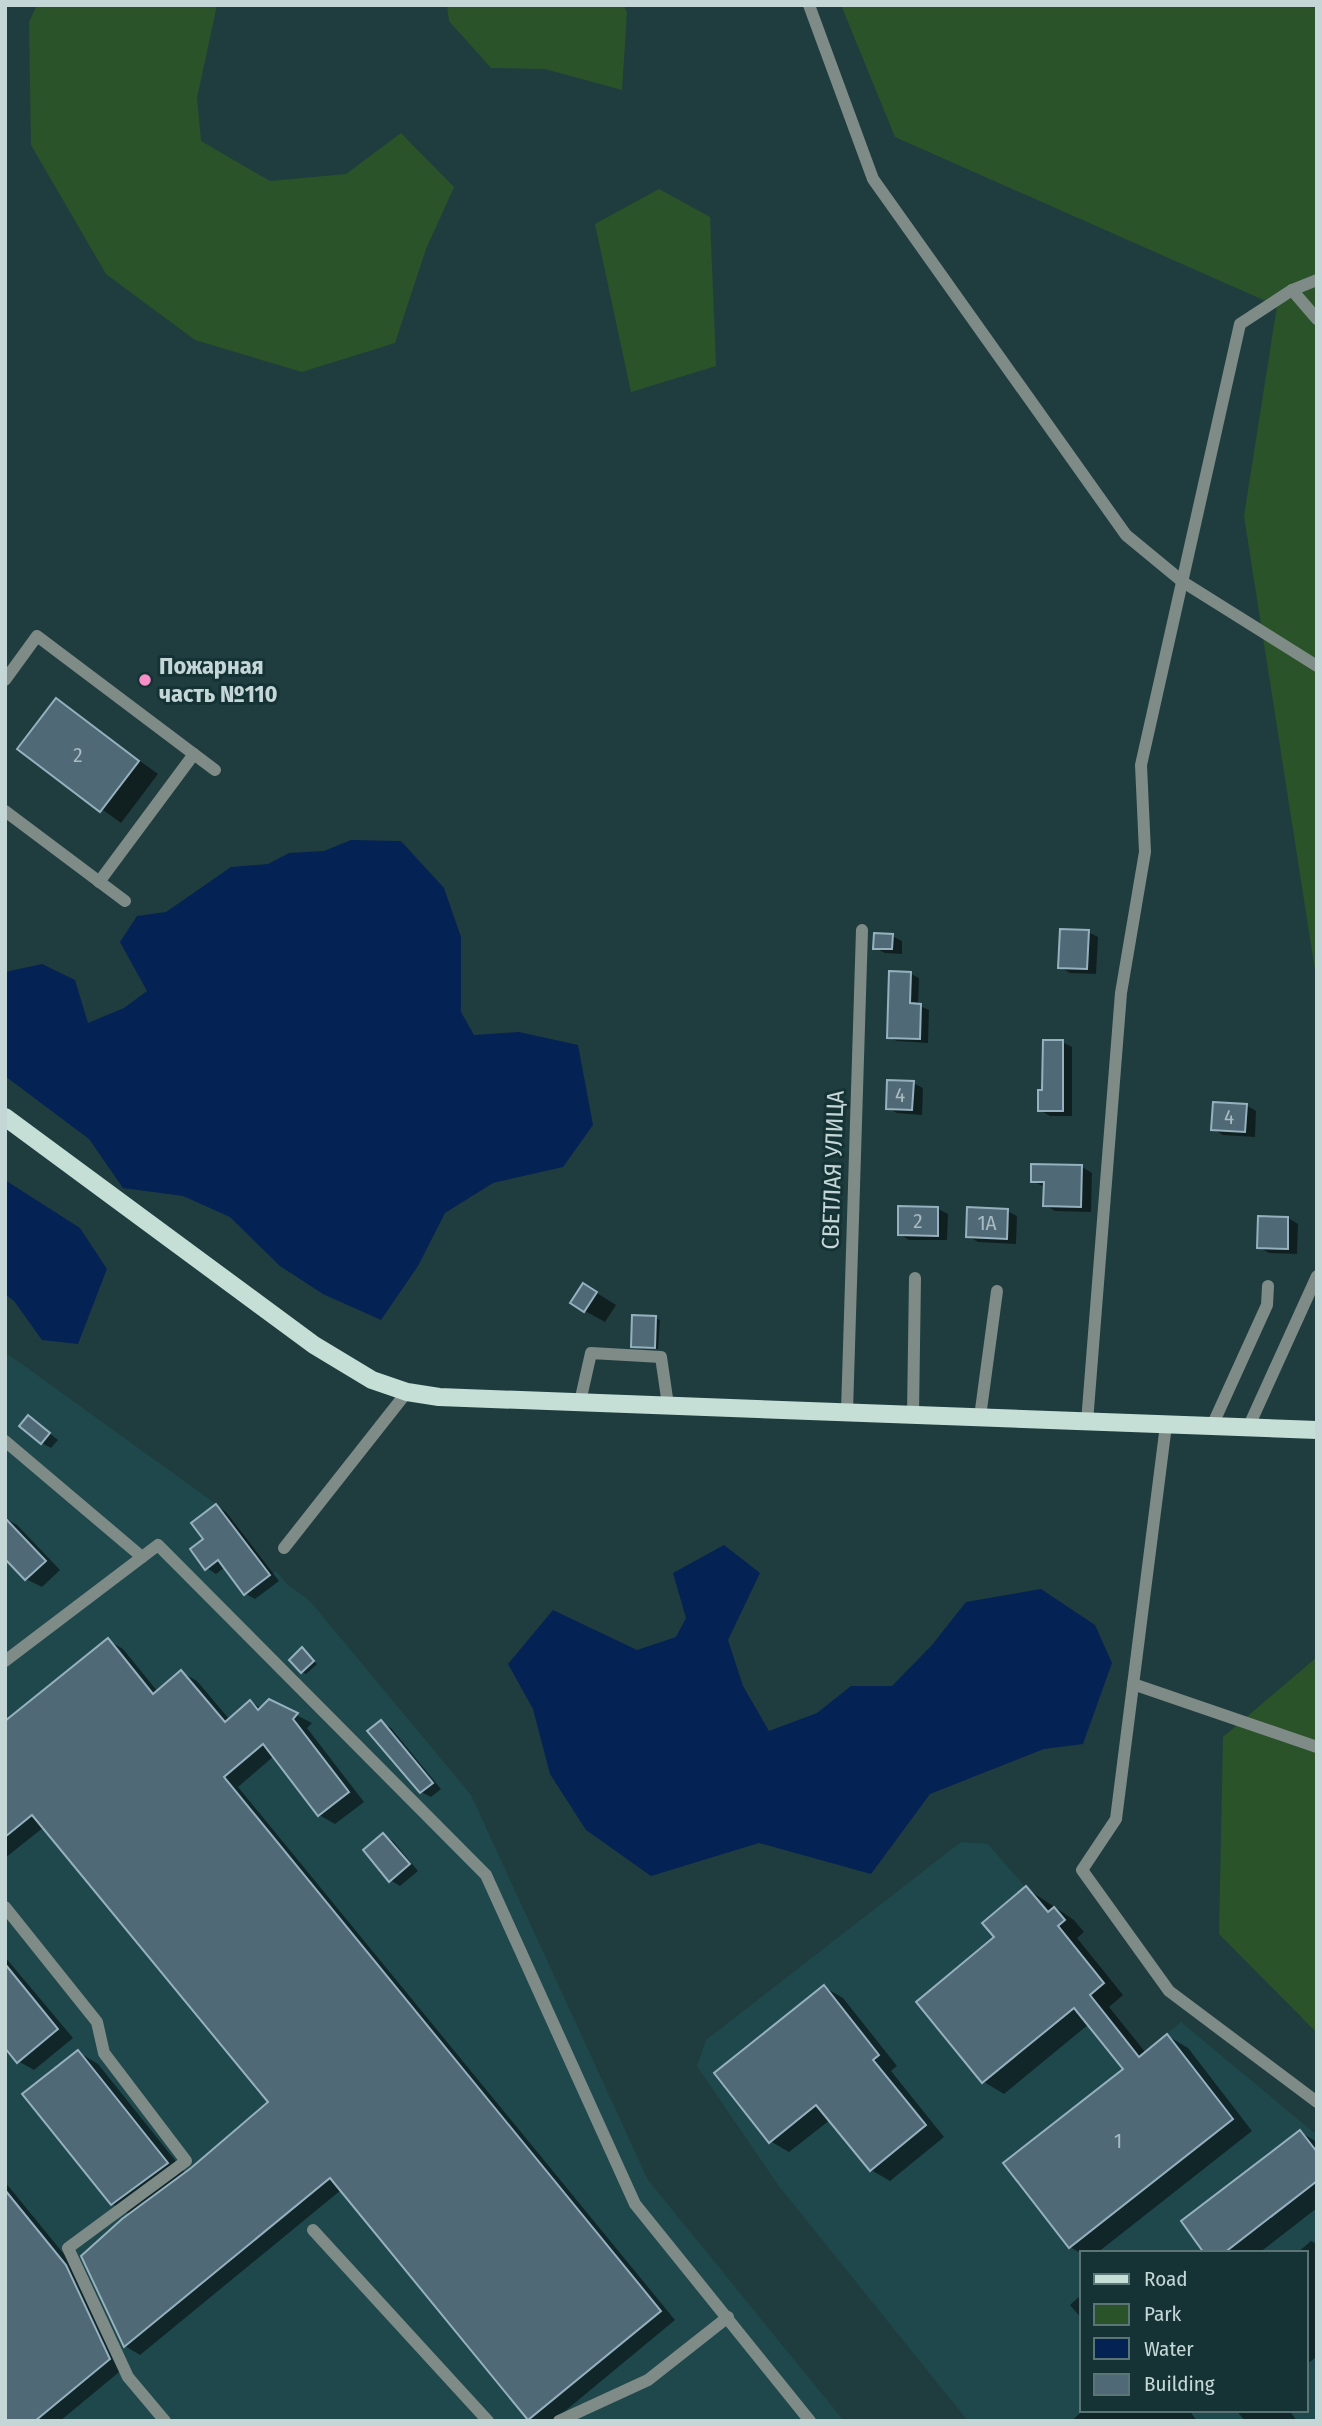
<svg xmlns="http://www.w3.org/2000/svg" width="1322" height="2426" viewBox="0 0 1322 2426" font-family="'Fira Sans Condensed',sans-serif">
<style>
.built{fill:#1f484c;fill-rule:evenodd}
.green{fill:#2a532a}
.water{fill:#052254}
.shadow{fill:#0007}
.building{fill:#506976;stroke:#95b0be;stroke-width:2}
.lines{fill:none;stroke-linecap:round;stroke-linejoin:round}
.minor{stroke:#7f8b87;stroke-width:12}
.major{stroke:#c5dfd6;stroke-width:18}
.poi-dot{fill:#f98fc8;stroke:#153335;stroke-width:2.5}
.labels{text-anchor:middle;stroke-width:6;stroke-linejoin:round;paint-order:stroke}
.number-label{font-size:21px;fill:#a8bbbf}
.poi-label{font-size:24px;font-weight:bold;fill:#c5d6d7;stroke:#153335;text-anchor:start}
.street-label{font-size:24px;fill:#c5d6d7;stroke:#153335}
</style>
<rect width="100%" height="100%" fill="#1f3d3f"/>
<g class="built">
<path d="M5,1352l211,152 54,71 6,-4 11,13 23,17 161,194 177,385 196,241h-839z"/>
<path d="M961,1842l27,2 59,68 7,-5 11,13 -7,6 46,57 -14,12 49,61 42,-34 136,113v286h-349l-190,-236 -81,-119 9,-26zM1082,2253h224v157h-224z"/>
</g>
<g class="green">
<path d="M37,5h180l-20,93 4,43 69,40 76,-7 55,-41 53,54 -28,62 -31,94 -93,29 -107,-32 -89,-66 -75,-129 -2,-123z"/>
<path d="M447,5h177l3,8 -5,77 -77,-21 -54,-1 -42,-47z"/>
<path d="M841,5h476v978l-73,-467 33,-210 -382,-169z"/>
<path d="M659,189l51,28 6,149 -85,26 -36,-168z"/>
<path d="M1317,1657v376l-98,-99 4,-197z"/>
</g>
<g class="water">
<path d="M351,840l50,1 43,47 17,49v75l13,23 45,-3 59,13 15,80 -30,42 -70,16 -48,30 -27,53 -37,54 -58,-26 -43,-28 -50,-49 -47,-21 -60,-8 -34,-49 -84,-63v-104l37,-8 33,16 13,43 36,-15 23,-17 -27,-49 17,-26 29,-4 65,-45 37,-3 21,-11 35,-2z"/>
<path d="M5,1180l75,48 27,41 -29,75 -36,-4 -28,-39 -9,-7z"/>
<path d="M724,1545l36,28 -32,67 15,46 26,45 48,-18 34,-27h41l40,-41 34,-43 75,-13 54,36 17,38 -29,81 -39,5 -114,45 -59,80 -112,-31 -108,33 -65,-46 -36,-56 -17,-65 -25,-45 45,-54 84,40 39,-13 10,-19 -13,-45z"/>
</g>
<g class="shadow">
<path d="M56,700l102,74 -37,49 -102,-74z"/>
<path d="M1088,932l10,5 -2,37 -26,-1 -10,-6z"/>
<path d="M892,936l10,5v13l-17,-1 -10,-5z"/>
<path d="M911,974l8,4 -1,27 11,5 -1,33 -31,-2 -9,-4z"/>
<path d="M1062,1042l10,5v69h-22l-10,-6z"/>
<path d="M913,1083l10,5 -1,27 -25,-2 -9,-5z"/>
<path d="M1246,1105l10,6 -1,26 -32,-2 -10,-6z"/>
<path d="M1082,1167l10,6 -1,39 -36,-1 -10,-6v-18l-13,-6z"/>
<path d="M938,1209l10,5 -1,26h-38l-10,-6z"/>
<path d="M1007,1211l10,5 -1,28 -38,-2 -10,-6z"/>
<path d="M1288,1218l10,6 -1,30 -28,-1 -10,-6z"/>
<path d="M584,1285l32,20 -11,17 -20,-11z"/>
<path d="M655,1318l5,2 -2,29 -25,-3z"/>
<path d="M29,1417l29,23 -7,8 -9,-5z"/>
<path d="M216,1506l10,6 53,69 -24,18 -9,-5 -21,-27 -9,7 -9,-6 -1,-29z"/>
<path d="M5,1518l12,7 43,45 -18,17 -16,-8 -21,-23z"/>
<path d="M108,1640l15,9 35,43 23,-20 16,9 33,39 21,-18 11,7 7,-8 43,22 -5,5 57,74 -29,22 -16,-9 -45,-59 -36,31 437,533 -122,101 -24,-2 -188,-229 -201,165 -15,-9 -42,-90 48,-41 -19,-11 -34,-152 20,12 88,110 84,-72 -226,-275 -39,31v-134z"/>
<path d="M302,1650l15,14 -11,10 -4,-2z"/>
<path d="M381,1722l10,6 50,61 -10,8 -10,-5z"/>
<path d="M383,1835l10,6 25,30 -18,15 -10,-6z"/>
<path d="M1026,1888l48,32 10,12 -7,6 46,57 -14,12 37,46 22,-17 20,12 64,83 -155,122 -15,1 -12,-7 55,-177 -36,-46 -85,70 -20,-12 -66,-80 78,-64z"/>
<path d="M5,1957l68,81 -39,32 -16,-9 -13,-16z"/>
<path d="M824,1987l19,11 54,68 -6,5 53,66 -54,44 -19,-11 -41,-50 -41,32 -19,-11z"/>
<path d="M1300,2132l17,10v66l-58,45h-52z"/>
<path d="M5,2182l76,93 43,93 -64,53h-55z"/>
<path d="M1311,2241l6,3v117l-2,-3 -9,7v-112h-9z"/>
<path d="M1082,2294v25l-12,-14z"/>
<path d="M1084,2410h105l8,11h-126z"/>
<path d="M1236,2410h53l8,11h-52z"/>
</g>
<g class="building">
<path d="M56,698l83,63 -39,51 -83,-63z"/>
<path d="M1060,929l29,1 -2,39 -29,-1z"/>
<path d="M874,933l19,1 -1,15h-19z"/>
<path d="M889,971l22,1 -1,31 11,1 -1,35 -33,-1z"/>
<path d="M1043,1040h20v71h-25v-21h4z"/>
<path d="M887,1080l27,1 -2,29 -26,-1z"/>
<path d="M1213,1102l34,2 -2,28 -34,-2z"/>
<path d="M1031,1164l51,1 -1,42 -38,-1 1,-24h-13z"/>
<path d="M898,1206l40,1v29l-40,-1z"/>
<path d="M967,1207l41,2 -1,30 -41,-2z"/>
<path d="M1258,1216l30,1v32l-31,-1z"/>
<path d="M583,1283l14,9 -13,20 -14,-9z"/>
<path d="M632,1315l24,1 -1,32 -24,-1z"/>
<path d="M28,1415l22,18 -9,11 -22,-18z"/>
<path d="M216,1504l54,71 -26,20 -26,-35 -13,10 -15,-21 13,-10 -12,-16z"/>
<path d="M5,1518l41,43 -21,19 -20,-21z"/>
<path d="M108,1638l45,56 28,-24 44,52 25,-22 8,10 11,-11 29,14 -5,6 56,73 -31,24 -55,-72 -39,33 437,534 -133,109 -198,-242 -206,169 -43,-91 41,-37 69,-51 77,-66 -236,-287 -27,22v-116z"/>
<path d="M302,1647l12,14 -13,12 -12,-13z"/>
<path d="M381,1720l52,63 -13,10 -53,-62z"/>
<path d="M383,1833l27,31 -21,18 -26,-32z"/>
<path d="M1026,1886l22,26 6,-5 11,13 -7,6 46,57 -14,12 49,62 28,-23 66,85 -164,129 -66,-85 120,-94 -49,-61 -92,75 -66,-81 78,-65 -12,-14z"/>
<path d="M5,1964l53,65 -41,34 -12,-15z"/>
<path d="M824,1985l55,70 -6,5 53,65 -56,46 -54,-66 -47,38 -55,-70z"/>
<path d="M78,2050l90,113 -57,42 -89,-111z"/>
<path d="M1300,2130l17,22v29l-93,72h-20l-23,-32z"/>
<path d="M5,2190l61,75 44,94 -75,62h-30z"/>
</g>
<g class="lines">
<g class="minor">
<path d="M809,5l64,174 253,356 57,47 134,84"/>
<path d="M1292,290l25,29"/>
<path d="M5,680l32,-44 178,134"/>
<path d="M5,811l120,90"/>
<path d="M99,882l95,-128"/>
<path d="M580,1402l11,-49 70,4 7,48"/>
<path d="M847,1411l15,-481"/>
<path d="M913,1414l2,-136"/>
<path d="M980,1417l17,-126"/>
<path d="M1087,1422l34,-429 24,-141 -4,-87 99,-441 52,-34 25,-10"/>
<path d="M1166,1425l-50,394 -34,51 87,121 148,111"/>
<path d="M1212,1426l55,-121 1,-19"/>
<path d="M1248,1428l69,-152"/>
<path d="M5,1441l137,116"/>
<path d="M284,1548l123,-156"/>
<path d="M5,1661l153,-116 328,330 149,329 175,217"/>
<path d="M1133,1684l184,63"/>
<path d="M5,1907l92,115 7,31 82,108 -118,87 60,129 37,44"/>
<path d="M313,2230l175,191"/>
<path d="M559,2421l89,-41 80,-63"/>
</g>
<path class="major" d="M5,1117l309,228 58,35 35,12 32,5 878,33"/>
</g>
<circle class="poi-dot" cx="145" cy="680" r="7"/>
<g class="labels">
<g class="number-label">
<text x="78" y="762">2</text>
<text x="900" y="1102">4</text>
<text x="1229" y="1124">4</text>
<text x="918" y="1228">2</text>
<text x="987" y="1230">1А</text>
<text x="1118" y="2148">1</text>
</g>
<g class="poi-label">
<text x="159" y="674">Пожарная<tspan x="159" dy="28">часть №110</tspan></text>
</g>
<g class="street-label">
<text transform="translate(833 1170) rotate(-88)" y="8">СВЕТЛАЯ УЛИЦА</text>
</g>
</g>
<rect width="1322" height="2426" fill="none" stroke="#c5d6d7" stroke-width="14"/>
<rect x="1080" y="2251" width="228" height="161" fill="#153335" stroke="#5b7476" stroke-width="2"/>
<rect x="1094" y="2274" width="35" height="10" fill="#c5dfd6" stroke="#5b7476" stroke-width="2"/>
<text x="1144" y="2286" font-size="21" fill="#c5d6d7">Road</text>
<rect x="1094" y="2304" width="35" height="21" fill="#2a532a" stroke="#5b7476" stroke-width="2"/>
<text x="1144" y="2321" font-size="21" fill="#c5d6d7">Park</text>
<rect x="1094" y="2338" width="35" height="21" fill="#052254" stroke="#5b7476" stroke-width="2"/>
<text x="1144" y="2356" font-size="21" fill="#c5d6d7">Water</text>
<rect x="1094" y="2374" width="35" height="21" fill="#506976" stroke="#5b7476" stroke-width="2"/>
<text x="1144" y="2391" font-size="21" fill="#c5d6d7">Building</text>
</svg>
